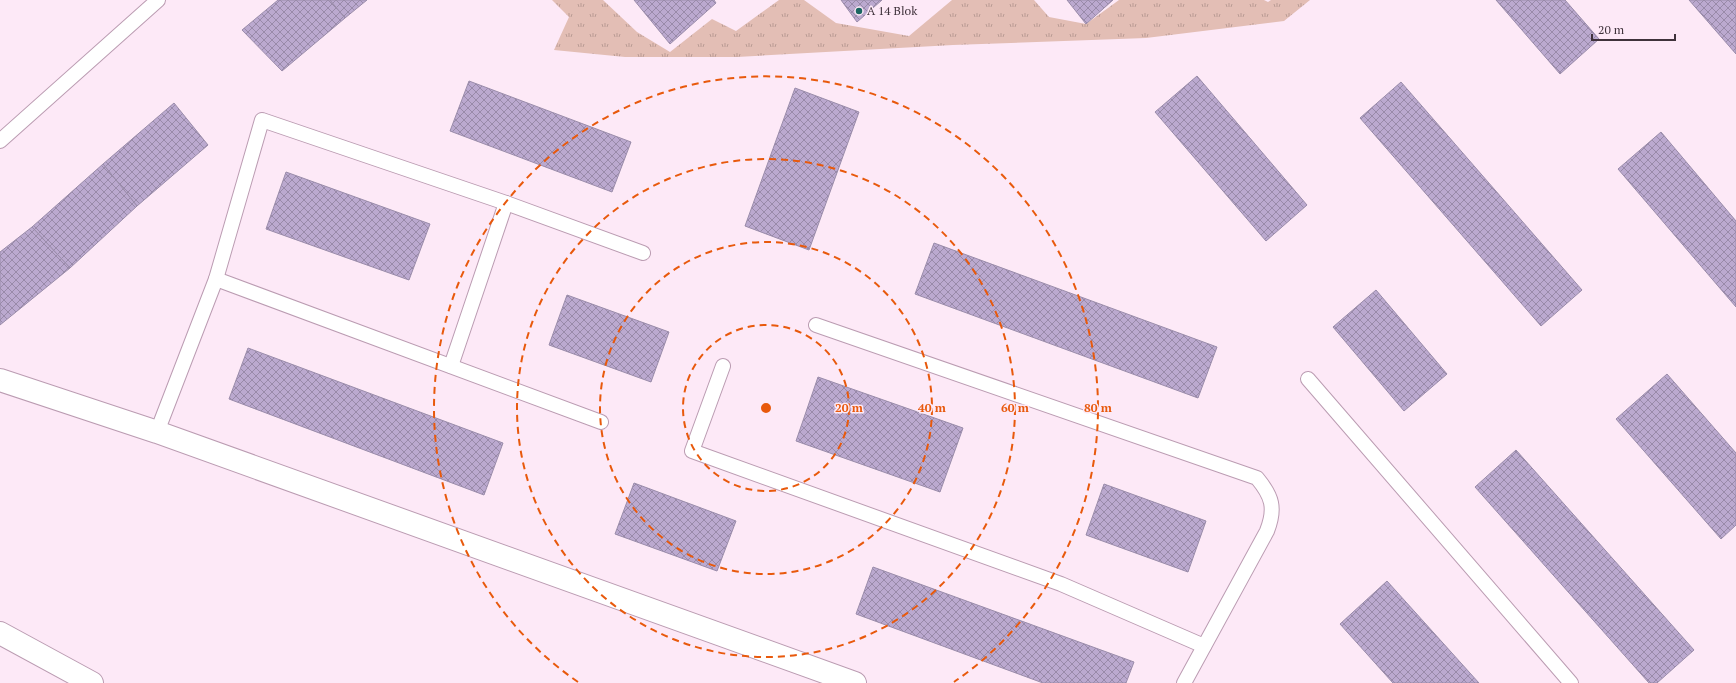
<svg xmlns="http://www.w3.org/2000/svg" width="1736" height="683" viewBox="0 0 1736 683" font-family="'PT Serif',serif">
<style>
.grass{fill:url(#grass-tufts)}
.building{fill:url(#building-cross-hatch);stroke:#9a8caa}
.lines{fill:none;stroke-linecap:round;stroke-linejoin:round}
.service-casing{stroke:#bb9cb2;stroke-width:16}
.minor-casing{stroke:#bb9cb2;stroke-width:24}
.service{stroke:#fff;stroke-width:14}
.minor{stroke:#fff;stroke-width:22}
.ring{fill:none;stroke:#e8590c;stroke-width:2;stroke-dasharray:7 5}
.poi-dot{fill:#1b6762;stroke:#fde9f7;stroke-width:1.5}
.labels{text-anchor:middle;stroke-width:3;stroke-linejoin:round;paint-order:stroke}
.poi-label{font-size:12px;fill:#3f323b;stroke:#fde9f7;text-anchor:start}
.centre{fill:#e8590c;stroke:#fde9f7;stroke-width:2}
.ring-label{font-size:12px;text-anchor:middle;font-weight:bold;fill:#e8590c;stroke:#fde9f7;stroke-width:3;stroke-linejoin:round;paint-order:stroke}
</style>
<defs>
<pattern id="grass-tufts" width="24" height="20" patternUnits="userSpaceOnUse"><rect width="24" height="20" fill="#e3beb5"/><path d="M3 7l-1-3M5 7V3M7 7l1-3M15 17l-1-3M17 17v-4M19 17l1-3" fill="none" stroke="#b99b94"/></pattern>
<pattern id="building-cross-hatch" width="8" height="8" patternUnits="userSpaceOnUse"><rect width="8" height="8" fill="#bba9cf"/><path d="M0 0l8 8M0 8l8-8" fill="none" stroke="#998aa9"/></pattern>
</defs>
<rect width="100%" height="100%" fill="#fde9f7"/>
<path class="grass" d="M552,0h51l34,32 33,20 42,-33 24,12 43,-31h25l32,23 73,13 43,-36h82l15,17 37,7 33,-24h145l4,2 3,-2h39l-26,21 -138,17 -193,7 -216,12h-112l-71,-7 15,-33z"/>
<g class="building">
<path d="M278,0h52l15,18 -63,53 -40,-41z"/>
<path d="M330,0h37l-22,18z"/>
<path d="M634,0h80l2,3 -46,41z"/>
<path d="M841,0h41l-25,22z"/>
<path d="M1067,0h46l-27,24z"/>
<path d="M1496,0h69l34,39 -39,35z"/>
<path d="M1689,0h47v54z"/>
<path d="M1197,76l110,129 -41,36 -111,-129z"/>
<path d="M469,81l162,61 -19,50 -162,-61z"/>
<path d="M1401,82l181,208 -41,36 -181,-208z"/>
<path d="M795,88l64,24 -50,138 -64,-24z"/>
<path d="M174,103l34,42 -71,61 -34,-42z"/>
<path d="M1661,132l75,89v86l-118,-138z"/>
<path d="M103,164l34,42 -67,62 -38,-41z"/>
<path d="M286,172l144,52 -21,56 -143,-51z"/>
<path d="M32,227l38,41 -70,57v-73z"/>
<path d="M934,243l283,104 -19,51 -283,-104z"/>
<path d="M1376,290l71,84 -43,37 -71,-84z"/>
<path d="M567,295l102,37 -18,50 -102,-37z"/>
<path d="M248,348l255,95 -19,52 -255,-96z"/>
<path d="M1667,374l69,79v72l-15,14 -105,-120z"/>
<path d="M818,377l145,51 -23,64 -144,-51z"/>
<path d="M1516,450l178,200 -37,33h-8l-174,-196z"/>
<path d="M634,483l102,38 -19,50 -102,-37z"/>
<path d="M1104,484l102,37 -18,51 -102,-37z"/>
<path d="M873,567l261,95 -8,21h-83l-187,-69z"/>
<path d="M1387,581l92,102h-86l-53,-59z"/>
</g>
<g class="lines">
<g class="service-casing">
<g id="service">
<path d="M0,141l158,-141"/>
<path d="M216,279l385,143"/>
<path d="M816,325l441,153c15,18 19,30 10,53l-83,152"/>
<path d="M451,366l55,-163"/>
<path d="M723,366l-31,85 369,133 143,62"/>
<path d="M1308,379l263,304"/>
<path d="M157,432l59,-153 46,-159 244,83 137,50"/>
</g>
</g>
<g class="minor-casing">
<g id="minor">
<path d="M0,380l157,52 698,251"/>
<path d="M0,633l92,50"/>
</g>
</g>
<use href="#service" class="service"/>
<use href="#minor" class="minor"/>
</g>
<g class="ring">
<circle cx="766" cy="408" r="83"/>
<circle cx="766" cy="408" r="166"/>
<circle cx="766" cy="408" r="249"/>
<path d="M578 682A332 332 0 1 1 954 682"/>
</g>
<circle class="poi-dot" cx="859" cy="11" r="4"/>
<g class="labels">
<g class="poi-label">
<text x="867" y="15">A 14 Blok</text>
</g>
</g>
<circle cx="766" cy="408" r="6" class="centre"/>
<g class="ring-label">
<text x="849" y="412">20 m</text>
<text x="932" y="412">40 m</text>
<text x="1015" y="412">60 m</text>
<text x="1098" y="412">80 m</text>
</g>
<path d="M1592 34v6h83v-6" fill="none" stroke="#3f323b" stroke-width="2"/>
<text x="1598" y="34" font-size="12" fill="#3f323b" stroke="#fde9f7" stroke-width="3" paint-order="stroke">20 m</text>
</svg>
